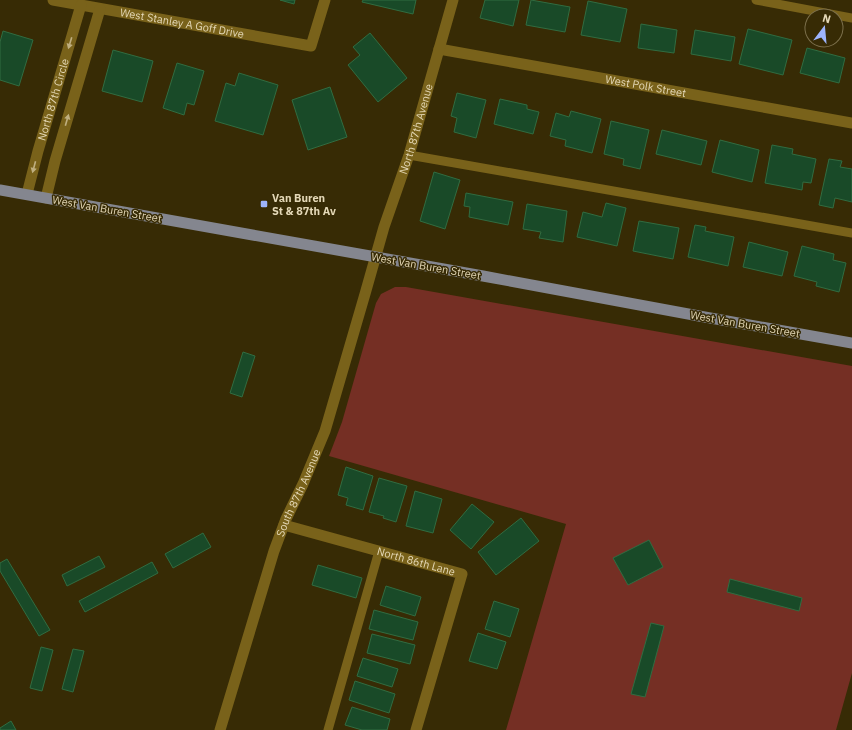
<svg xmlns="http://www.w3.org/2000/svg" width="852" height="730" viewBox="0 0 852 730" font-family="'IBM Plex Sans',sans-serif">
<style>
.green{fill:#752f24}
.building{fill:#194a28;stroke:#316c41}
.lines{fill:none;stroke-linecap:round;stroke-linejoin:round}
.service{stroke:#79621a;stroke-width:9}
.minor{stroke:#79621a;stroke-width:11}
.primary{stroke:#84868f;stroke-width:11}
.oneway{fill:#bfaf80}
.poi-dot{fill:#9db4fd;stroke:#372b05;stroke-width:1.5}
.labels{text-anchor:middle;stroke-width:3;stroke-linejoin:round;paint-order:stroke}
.street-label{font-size:11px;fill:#e4d8b7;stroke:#372b05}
.poi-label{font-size:11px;font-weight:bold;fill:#e4d8b7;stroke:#372b05;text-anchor:start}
</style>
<rect width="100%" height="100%" fill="#372b05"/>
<path class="green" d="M395,287h11l446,79v307l-16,57h-330l60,-206 -237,-68 13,-34 34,-119 5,-9z"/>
<g class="building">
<path d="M280,0h15l-1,4z"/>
<path d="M363,0h53l-3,14 -51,-12z"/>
<path d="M485,0h34l-6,26 -33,-8z"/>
<path d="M531,0l39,7 -5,25 -39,-7z"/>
<path d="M588,1l39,8 -7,33 -39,-7z"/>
<path d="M641,24l36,6 -3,23 -36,-5z"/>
<path d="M748,29l44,11 -9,35 -44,-11z"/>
<path d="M695,30l40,7 -4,24 -40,-7z"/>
<path d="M3,31l30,9 -14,46 -19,-6v-38z"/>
<path d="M370,33l37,45 -29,24 -30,-37 12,-10 -7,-8z"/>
<path d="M807,48l38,10 -6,25 -39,-10z"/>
<path d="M113,50l40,11 -11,41 -40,-11z"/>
<path d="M177,63l27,8 -10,34 -7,-2 -3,12 -21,-7z"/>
<path d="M239,73l39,12 -15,50 -48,-14 11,-38 9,3z"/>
<path d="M330,87l17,50 -39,13 -16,-50z"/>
<path d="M457,93l29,7 -10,38 -22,-6 3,-14 -6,-2z"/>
<path d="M500,99l27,6v4l12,3 -6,22 -39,-10z"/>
<path d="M571,111l30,8 -9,34 -27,-7 1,-6 -16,-4 6,-23 13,4z"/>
<path d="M611,121l38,9 -9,39 -17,-4 1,-6 -20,-5z"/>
<path d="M662,130l45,11 -6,24 -45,-11z"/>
<path d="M720,140l39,10 -7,32 -40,-10z"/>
<path d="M772,145l21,4 -1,5 24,5 -5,24 -8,-1 -1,8 -37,-7z"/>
<path d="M829,159l13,2 -2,6 12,2v33l-17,-4 -2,10 -14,-3z"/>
<path d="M434,172l26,8 -15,49 -25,-8z"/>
<path d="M466,193l47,9 -5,23 -39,-8 1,-10 -6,-1z"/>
<path d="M606,203l20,5 -9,38 -40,-9 6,-25 19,5z"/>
<path d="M527,204l40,7 -4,31 -24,-4 2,-6 -18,-3z"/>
<path d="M639,221l40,7 -6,31 -40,-8z"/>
<path d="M695,225l11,2 -1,4 29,6 -6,29 -40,-9z"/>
<path d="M749,242l39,10 -6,24 -39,-9z"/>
<path d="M802,246l32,8 -1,6 13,3 -7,29 -23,-6 1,-4 -23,-6z"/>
<path d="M243,352l12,4 -13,41 -12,-4z"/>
<path d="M346,467l27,9 -10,34 -17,-5 2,-7 -10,-3z"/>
<path d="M379,478l28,8 -11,36 -13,-4 1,-2 -15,-4z"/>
<path d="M415,491l27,8 -9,34 -27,-7z"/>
<path d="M472,504l22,18 -23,27 -21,-19z"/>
<path d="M521,518l18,23 -43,34 -18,-23z"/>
<path d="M203,533l8,14 -38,21 -8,-14z"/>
<path d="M649,540l14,27 -35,18 -15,-27z"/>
<path d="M99,556l6,11 -38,19 -5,-11z"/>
<path d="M7,559l43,71 -11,6 -39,-65v-8z"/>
<path d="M152,562l6,11 -73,39 -6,-11z"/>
<path d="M318,565l44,13 -6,20 -44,-13z"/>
<path d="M730,579l72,19 -3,13 -72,-19z"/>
<path d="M386,586l35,11 -6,19 -35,-11z"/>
<path d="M494,601l25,8 -9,28 -25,-8z"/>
<path d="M374,610l44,12 -5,18 -44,-11z"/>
<path d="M651,623l13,3 -19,71 -14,-3z"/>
<path d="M478,633l28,9 -9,27 -28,-8z"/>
<path d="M372,634l43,11 -5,19 -43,-11z"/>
<path d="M41,647l12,3 -11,41 -12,-3z"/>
<path d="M73,649l11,2 -11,41 -11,-3z"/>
<path d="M363,658l35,11 -6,18 -35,-11z"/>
<path d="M355,681l40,13 -6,19 -40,-13z"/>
<path d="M352,707l38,12 -3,11h-25l-17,-5z"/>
<path d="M11,721l5,9h-16v-2z"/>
</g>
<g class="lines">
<g class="service">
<path d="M756,0l96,18"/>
<path d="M409,155l443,78"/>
<path d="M328,730l51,-179"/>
</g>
<g class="minor">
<path id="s1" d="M53,0l258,46 14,-46"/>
<path id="s2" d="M439,49l413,74"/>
<path id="s3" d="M27,194l11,-43 43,-146"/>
<path d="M46,198l9,-37 45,-152"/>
<path id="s4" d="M284,525l178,49 -46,156"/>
<path id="s5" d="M220,730l54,-179 12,-32 17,-35 22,-53 40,-137 19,-67 25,-72 44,-155"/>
</g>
<path class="primary" d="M0,190l483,86 216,40 153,27"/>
</g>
<defs><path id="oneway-solid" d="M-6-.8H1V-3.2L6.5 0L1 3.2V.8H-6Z"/></defs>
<g class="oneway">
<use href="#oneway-solid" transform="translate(70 43) rotate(107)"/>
<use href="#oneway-solid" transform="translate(67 120) rotate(-74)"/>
<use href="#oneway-solid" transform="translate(34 167) rotate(105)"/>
</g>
<rect class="poi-dot" x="260" y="200" width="8" height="8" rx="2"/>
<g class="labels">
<g class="street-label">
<text dy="4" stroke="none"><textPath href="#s1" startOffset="131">West Stanley A Goff Drive</textPath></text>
<text dy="4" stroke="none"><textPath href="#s2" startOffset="210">West Polk Street</textPath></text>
<text dy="4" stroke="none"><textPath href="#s3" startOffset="98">North 87th Circle</textPath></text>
<text dy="4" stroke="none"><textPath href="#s5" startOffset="633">North 87th Avenue</textPath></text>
<text transform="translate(107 209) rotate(10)" y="4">West Van Buren Street</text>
<text transform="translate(426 266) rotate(10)" y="4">West Van Buren Street</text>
<text transform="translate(745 324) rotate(10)" y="4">West Van Buren Street</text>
<text dy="4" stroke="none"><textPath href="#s5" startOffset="250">South 87th Avenue</textPath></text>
<text dy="4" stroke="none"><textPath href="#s4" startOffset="137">North 86th Lane</textPath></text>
</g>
<g class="poi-label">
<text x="272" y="202">Van Buren<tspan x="272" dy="13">St &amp; 87th Av</tspan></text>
</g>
</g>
<g transform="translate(824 28) rotate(16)"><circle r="19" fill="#372b05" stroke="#7c704c"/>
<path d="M0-3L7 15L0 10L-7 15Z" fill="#9db4fd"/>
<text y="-6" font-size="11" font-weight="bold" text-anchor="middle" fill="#e4d8b7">N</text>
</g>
</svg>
